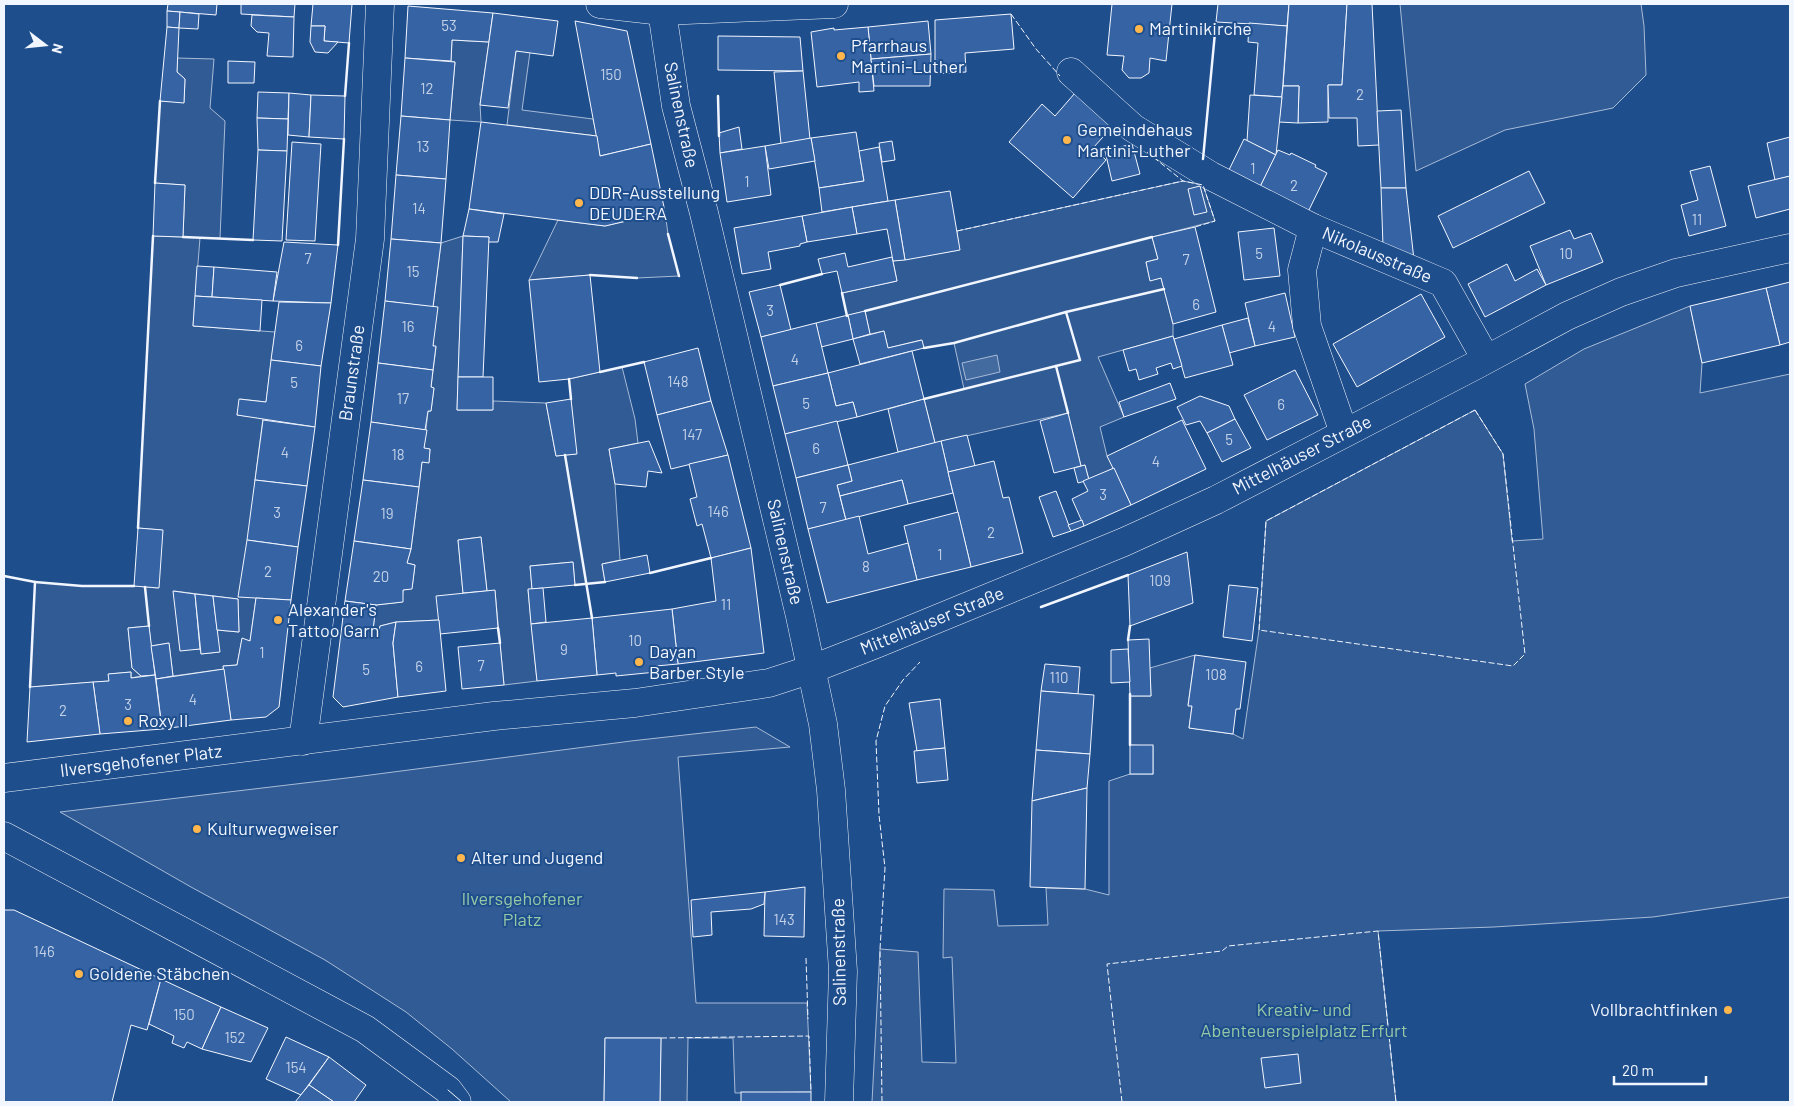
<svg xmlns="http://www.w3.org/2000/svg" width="1794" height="1106" viewBox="0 0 1794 1106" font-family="Barlow,sans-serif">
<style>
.built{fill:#305b95;stroke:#a8bbd7;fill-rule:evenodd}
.water{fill:#446ba0;stroke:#a8bbd7}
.building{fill:#3563a3;stroke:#f2f6ff}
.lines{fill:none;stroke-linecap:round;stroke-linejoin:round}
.minor-casing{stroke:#f2f6ff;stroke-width:29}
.major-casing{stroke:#f2f6ff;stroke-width:29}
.minor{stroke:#1f4e8c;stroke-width:28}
.major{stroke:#1f4e8c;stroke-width:28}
.tram{stroke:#f2f6ff;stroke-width:1}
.fence{stroke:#f2f6ff;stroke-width:1;stroke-dasharray:6 2.5;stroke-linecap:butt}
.wall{stroke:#f2f6ff;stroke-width:2.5}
.poi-dot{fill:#ffb74d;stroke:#1f4e8c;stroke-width:2}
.labels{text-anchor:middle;stroke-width:4;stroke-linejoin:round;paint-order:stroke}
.number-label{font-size:15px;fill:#c3d1e8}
.poi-label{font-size:18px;fill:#f2f6ff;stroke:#1f4e8c;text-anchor:start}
.street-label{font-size:18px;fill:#f2f6ff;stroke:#1f4e8c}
.park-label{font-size:18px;fill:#97c8a6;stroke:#1f4e8c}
</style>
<rect width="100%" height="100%" fill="#1f4e8c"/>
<g class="built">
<path d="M1400,4h241l3,22 2,49 -33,33 -108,22 -89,41z"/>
<path d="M452,40l37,2 -9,62 1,18 -31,-2 5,-58 -4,-1z"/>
<path d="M516,51l14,1 -8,58 71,9 4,17 -90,-11z"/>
<path d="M177,58l37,1 -4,49 15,13 -5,117h-20l-7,88 82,6 -9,70 -26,-3 -3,16 26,3 -8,62 1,118 -6,43 -8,-2 -5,26 -14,1 1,3 -51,7 -4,-33 -18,3 -2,-20 -21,2 4,40 9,8 -10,2v-6l-22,2v7l-79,6 5,-105 47,4h52l24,2 4,-58 -24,-2 15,-292 30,1 2,-52 -30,-2 5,-82 24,1 1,-23 -8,-7zM174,591l64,8 1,33 -22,-2 2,22 -18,2 -1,-5 -20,1z"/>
<path d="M1183,181l20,4 12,36 -63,16 6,22 -12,3 4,18 11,-2 12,46v12l-75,21 26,60 -24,10 7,29 7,12 -25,12 -4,-15 -4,1 -13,-53 -133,30 -11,-44 40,-10 -10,-46 -30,5 -3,-8 -33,8 -4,-17 -14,3 -5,-23 -18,5 -5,-23 55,-12 -4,-20 66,-11 -2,-19z"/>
<path d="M665,212l3,22 11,42 -42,2 -47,-3 -61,5 29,-60 47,6z"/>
<path d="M463,236l-6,174h35l1,-9 53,2 10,53 20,-2 -7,-75 53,-12 13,52 3,24 -29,6 6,35 5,76 -18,4 3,18 -30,3 -2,-23 -43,4 2,23 -4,1 9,91 -33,4 -9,-94h-8l-6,-54 -23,3 5,53 -24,27 -43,2 -16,4 -1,5 -6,-1 3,-25 26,-3 1,-12 9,-2 3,-23 -8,-2 4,-14 11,-87h7l1,-13 -6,-1 4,-37h3l3,-23 -3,-1 5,-40 -3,-1v-39l8,-64z"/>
<path d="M1690,306l12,57 -2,30 90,-19v523l-137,20 -159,10 -116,4 18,171h-524l8,-153 38,3 4,110 34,1 -4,-106 -9,1 1,-69 50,1 4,36 50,-1 -2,-37 39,1 24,6v-114l21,-7h23v-28l-23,-1v-49h21l-1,-28 45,-13 -7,50 4,1 -3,22 44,6 10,5 16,-109 7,-109 209,-111 28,44 9,87 31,-2 -9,-110 -9,-45 59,-35z"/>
<path d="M756,727l34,20 -112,10 18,246h111l4,89 -76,1 -2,-55h-45l-1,64h-27l1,-64h-56l-1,64h-93l-59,-53 -46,-37 -81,-52 -134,-73 -131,-75 295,-35 276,-36z"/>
</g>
<path class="water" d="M997,355l3,17 -34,8 -4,-17z"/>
<g class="building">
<path d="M168,4h49l-1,11 -49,-4z"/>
<path d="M241,4h54l-1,13 -53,-3z"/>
<path d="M313,4h39l-3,39 -25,-2 1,-15h-14z"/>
<path d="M1112,4h60l-6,57 -16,-3 -1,15 -8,5h-12l-7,-8 2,-14 -17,-1z"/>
<path d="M1218,4h71l-2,22 -71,-4z"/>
<path d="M1289,4h58l-5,81h-14v37l-30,1 1,-37h-16z"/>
<path d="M1347,4h25l7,141 -21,1 -1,-28h-28l-1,-33h14z"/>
<path d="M408,6l85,7 -4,29 -37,-2 -1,21 -46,-3z"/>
<path d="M167,11l13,1 -1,16 -12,-1z"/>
<path d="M180,12l19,2 -1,15 -19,-1z"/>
<path d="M493,13l65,8 -5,35 -37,-5 -8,57 -28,-3z"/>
<path d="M1011,14l3,35 -49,4 1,19 -31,2v-54z"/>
<path d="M252,15l42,2 -1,40 -26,-1 2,-23 -12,-1 -6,-6z"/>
<path d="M575,21l52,10 24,113 -51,12z"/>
<path d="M928,21l3,33 -60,5 -3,-32z"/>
<path d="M1249,23l38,3 -5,71 -28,-2 4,-52 -10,-1z"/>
<path d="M311,26h14l-1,15 14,1 -10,11 -13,-1 -5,-10z"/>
<path d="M167,27l12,1 -2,44 8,7 -1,24 -24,-2z"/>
<path d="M868,27l6,64 -15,1v-10l-42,5 -6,-55 23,-4v2z"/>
<path d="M718,36l82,1 3,34 -85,-1z"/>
<path d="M931,54l-1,32h-56l-3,-27z"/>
<path d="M405,58l50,4 -5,58 -49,-4z"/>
<path d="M228,61l27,1 -1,21h-26z"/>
<path d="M803,71l7,68 -29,5 -7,-72z"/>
<path d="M1283,86h16l-1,37 -19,-1z"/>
<path d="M258,92l31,1 -1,26 -31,-1z"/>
<path d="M289,93l22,2 -2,42 -21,-2z"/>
<path d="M1075,93l38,33 -20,22 13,12 -33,38 -64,-56 33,-38 13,12z"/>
<path d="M311,95l34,1 -1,43 -35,-2z"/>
<path d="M1250,95l32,2 -6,58 -29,-14z"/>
<path d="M1401,110l5,78h-25l-4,-77z"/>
<path d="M401,116l49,4 -4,59 -50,-4z"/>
<path d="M257,118l31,1 -1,32 -29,-1z"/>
<path d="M481,122l116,14 3,20 51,-12 14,68 -60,14 -136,-17z"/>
<path d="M739,127l3,22 -22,4 -1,-20z"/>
<path d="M856,132l8,49 -45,7 -8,-50z"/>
<path d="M1790,137v39l-15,4 -8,-37z"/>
<path d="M811,138l4,23 -46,8 -4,-23z"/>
<path d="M1244,139l32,16 -17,34 -32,-15z"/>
<path d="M892,141l3,19 -13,2 -3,-19z"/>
<path d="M292,142l29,2 -6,97 -29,-1z"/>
<path d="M1132,144l8,30 -28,7 -7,-30z"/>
<path d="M765,146l6,49 -44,7 -7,-49z"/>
<path d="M879,147l9,54 -66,11 -3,-24 45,-7 -5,-30z"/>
<path d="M258,150l29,1 -5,90 -29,-1z"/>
<path d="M1278,150l12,5 1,-2 25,12 -1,2 12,6 -19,39 -49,-23z"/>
<path d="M1710,166l16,60 -37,10 -8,-31 17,-5 -8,-29z"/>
<path d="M1529,171l16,32 -92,45 -15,-32z"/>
<path d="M396,175l50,4 -5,64 -50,-4z"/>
<path d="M1790,176v33l-34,9 -8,-32z"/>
<path d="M155,183l30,2 -2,52 -30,-1z"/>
<path d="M1200,186l7,26 -13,3 -6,-26z"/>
<path d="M1381,188h25l8,72 -31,-14z"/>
<path d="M950,191l10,59 -55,10 -10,-60z"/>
<path d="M895,200l10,60 -12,1 -6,-32 -30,5 -5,-27z"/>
<path d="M852,207l5,27 -50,8 -5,-26z"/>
<path d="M469,209l35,5 -6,28h-10l1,-5 -26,-1z"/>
<path d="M802,216l5,26 -7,2v2l-32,6 3,17 -29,5 -8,-46z"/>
<path d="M1195,227l21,85 -43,12 -12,-46 -11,3 -4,-19 12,-3 -6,-22z"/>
<path d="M1274,228l6,48 -36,4 -6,-48z"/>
<path d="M1570,230l4,9 17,-6 12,29 -57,23 -16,-39z"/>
<path d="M463,236l26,1 -6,140h-25z"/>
<path d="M391,239l50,4 -8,64 -48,-6z"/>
<path d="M284,242l54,3 -7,58 -58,-2z"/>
<path d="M845,253l3,14 44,-10 5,24 -55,12 -5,-22 -15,3 -4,-15z"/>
<path d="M1507,264l8,17 22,-12 9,16 -61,32 -17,-33z"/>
<path d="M197,266l17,1 -2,30 -17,-1z"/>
<path d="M214,267l63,5 -4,29 -61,-4z"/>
<path d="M590,275l10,97 -31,7 -30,3 -10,-102z"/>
<path d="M1790,282v60l-10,3 -14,-57z"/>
<path d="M780,285l11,45 -30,7 -12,-45z"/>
<path d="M1766,288l14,57 -78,18 -12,-57z"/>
<path d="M1285,293l10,44 -40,9 -10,-43z"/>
<path d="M1421,294l24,43 -88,50 -24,-43z"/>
<path d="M195,296l67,4 -2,31 -67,-5z"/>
<path d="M385,301l53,6 -5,39h3l-3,24 -55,-7z"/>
<path d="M279,302l52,1 -10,63 -50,-6z"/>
<path d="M865,311l5,23 -17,5 -5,-24z"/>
<path d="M848,315l5,24 -32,8 -5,-24z"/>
<path d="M1248,318l7,28 -26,7 -7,-28z"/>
<path d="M816,323l12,50 -55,13 -12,-49z"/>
<path d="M1222,325l11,40 -48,13 -11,-39z"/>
<path d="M884,331l4,17 34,-8 2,8 -64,16 -7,-25z"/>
<path d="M1173,336l9,30 -9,3 -2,-6 -15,5 2,6 -19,6 -3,-11 -7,2 -6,-21z"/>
<path d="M698,348l13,53 -54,14 -13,-53z"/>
<path d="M912,351l12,48 -67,18 -4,-15 -17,4 -8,-33z"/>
<path d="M271,360l50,6 -6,61 -78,-12 2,-16 27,3z"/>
<path d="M378,363l55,7 -2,17 3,1 -3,23h-3l-3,19 -54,-8z"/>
<path d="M1295,370l23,45 -51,25 -23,-45z"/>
<path d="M828,373l8,33 17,-4 4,15 -72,17 -12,-48z"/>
<path d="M458,377h35v33h-36z"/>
<path d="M1170,383l6,16 -52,18 -5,-15z"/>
<path d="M1200,396l29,10 6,13 -28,14 -7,-12 -14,4 -9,-18z"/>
<path d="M571,399l6,55 -21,2 -10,-53z"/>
<path d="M924,399l11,44 -37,9 -10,-43z"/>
<path d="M711,401l17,54 -57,14 -14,-54z"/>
<path d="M1068,413l13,53 -27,7 -14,-52z"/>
<path d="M1235,419l16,29 -29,14 -15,-29z"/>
<path d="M263,420l52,7 -8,59 -52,-6z"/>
<path d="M1182,420l24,49 -75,36 -24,-49z"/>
<path d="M837,421l11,44 -52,13 -11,-44z"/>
<path d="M371,422l56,8 -3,18 6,1 -1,14 -7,-1 -3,25 -56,-7z"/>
<path d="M967,435l8,31 -27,6 -7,-31z"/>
<path d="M649,441l13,32 -14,-2 -2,16 -31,-3 -6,-35z"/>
<path d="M941,441l12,52 -45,11 -6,-24 -62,16 -3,-11 15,-4 -4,-16z"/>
<path d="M728,455l23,93 -40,10 -9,-34 -5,2 -7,-27 7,-2 -8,-33z"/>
<path d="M994,461l9,37 6,-1 14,56 -52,14 -23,-95z"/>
<path d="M848,465l4,16 -15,4 9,35 -38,9 -12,-51z"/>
<path d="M1085,465l4,15 -11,3 -4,-15z"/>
<path d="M1114,468l17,37 -47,21 -12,-27 16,-8 -5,-10z"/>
<path d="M255,480l52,6 -9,61 -51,-7z"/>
<path d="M363,480l56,7 -8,62 -57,-8z"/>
<path d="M902,480l6,24 -62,16 -6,-24z"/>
<path d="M1056,491l15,40 -18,6 -14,-40z"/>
<path d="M958,512l13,55 -54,13 -13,-54z"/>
<path d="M859,516l9,38 40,-11 9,37 -90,23 -19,-74z"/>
<path d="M1082,520l2,6 -13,5 -3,-6z"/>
<path d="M138,528l25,2 -4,58 -25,-2z"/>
<path d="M481,537l6,54 -24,2 -5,-53z"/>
<path d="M247,540l51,7 -7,53 -53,-3z"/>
<path d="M354,541l57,8 -4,14 8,2 -3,24 -9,1v12l-27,3 -31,-4z"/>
<path d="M751,548l13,105 -86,11 -6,-55 44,-8 -5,-43z"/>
<path d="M1187,552l6,51 -63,23 -2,-51z"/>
<path d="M647,555l3,18 -45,9 -3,-18z"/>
<path d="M573,562l2,23 -43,4 -2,-23z"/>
<path d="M1229,585l29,3 -6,53 -29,-4z"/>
<path d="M543,588l3,34 -15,2 -3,-35z"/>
<path d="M495,590l3,38 -58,6 -4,-38z"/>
<path d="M173,591l22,3 5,55 -20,2z"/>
<path d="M195,594l18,2 7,56 -19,2z"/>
<path d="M213,596l25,3 1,33 -22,-2z"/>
<path d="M256,598l35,2 -12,107 -13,10 -35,3 -8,-54 14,-1 5,-27 8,3z"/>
<path d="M345,601l31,4 -3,25 6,1 1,-5 16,-4 -3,21 5,54 -55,10 -10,-10z"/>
<path d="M672,609l6,55 -22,2v6l-40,4v-3l-19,2 -5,-57z"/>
<path d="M592,618l5,57 -60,6 -6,-57z"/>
<path d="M439,620l7,71 -48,6 -5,-54 3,-21z"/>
<path d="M149,626l6,49 -14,1 -9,-8 -4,-40z"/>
<path d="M1149,639l2,57h-21l-2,-56z"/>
<path d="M169,643l4,33 -17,3 -5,-33z"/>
<path d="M500,643l4,42 -42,4 -4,-42z"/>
<path d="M1128,649l2,33 -19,1v-33z"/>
<path d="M1195,655l51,7 -6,47h-4l-3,25 -44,-6 3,-22h-4z"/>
<path d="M1045,664l35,3 -2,27 -37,-3z"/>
<path d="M224,669l7,51 -69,9 -6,-50z"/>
<path d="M131,672v6l24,-3 7,54 -62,5 -7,-52 16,-1 -1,-7z"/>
<path d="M93,682l7,52 -73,8 3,-55z"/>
<path d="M1041,691l53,4 -4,59 -54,-4z"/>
<path d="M940,699l5,49 -28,3 -8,-48z"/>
<rect x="1130" y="745" width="23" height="29"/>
<path d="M945,748l3,32 -31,3 -3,-32z"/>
<path d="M1036,750l54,4 -3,34 -55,13z"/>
<path d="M1087,788l-2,101 -55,-2 2,-86z"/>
<path d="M805,887l-1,50 -40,-1 1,-44z"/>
<path d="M765,892l-1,12 -13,5 -40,3 1,23 -19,2 -2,-37z"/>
<path d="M4,910h10l147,69 -14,51 -16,-5 -19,77h-108z"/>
<path d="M161,979l60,28 -19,42 -15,-7 -3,6 -12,-5 2,-7 -25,-12z"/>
<path d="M221,1007l47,21 -17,34 -49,-13z"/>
<path d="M286,1037l43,20 -28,38 -35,-16z"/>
<path d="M605,1038h56l-1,64h-56z"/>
<path d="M1298,1054l3,29 -36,5 -4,-30z"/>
<path d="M329,1057l37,28 -12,17h-20l-25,-17z"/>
<path d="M309,1085l25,17h-39z"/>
<rect x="741" y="1092" width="70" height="10"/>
</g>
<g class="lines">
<g class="minor-casing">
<g id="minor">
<path d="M600,4l62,7 172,-7"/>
<path d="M662,11l14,95 28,107 96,403 23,108 8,66 12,181 -4,131"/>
<path d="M1071,72l62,56 78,48 102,52 130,55 43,76"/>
<path d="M1313,228l-11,42 5,56 37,107"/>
<path d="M303,741l67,-502 10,-235"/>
<path d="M4,836l361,193 83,61 9,12"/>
</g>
</g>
<g class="major-casing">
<path id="major" d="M4,778l490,-62 141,-13 134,-20 43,-14 64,-25 248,-102 92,-42 262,-136 89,-48 54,-24 55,-19 114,-25"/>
</g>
<use href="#minor" class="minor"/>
<use href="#major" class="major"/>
<path class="tram" d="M448,1090l14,12"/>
<g class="fence">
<path d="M1011,14l25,35 24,27"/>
<path d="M1147,152l36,29 20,4 12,36 -20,6"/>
<path d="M957,231l226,-50"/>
<path d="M1475,410l28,44 22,200 -12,12 -254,-36 7,-109z"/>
<path d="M806,958l2,61"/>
<path d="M661,1038l148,-2 2,56"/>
<path d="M882,1102l-2,-153 5,-81 -6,-53 -3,-74 9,-35 18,-26 17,-18"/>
<path d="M1122,1102l-15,-138 115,-13 6,-5 150,-15 18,171"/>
</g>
<g class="wall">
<path d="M345,96l4,-53"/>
<path d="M718,96l1,40"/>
<path d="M1203,159l13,-137"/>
<path d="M155,183l5,-82"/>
<path d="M668,234l11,42"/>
<path d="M183,237l70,3"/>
<path d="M338,245l6,-106"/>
<path d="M590,275l47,3"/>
<path d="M780,285l42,-11"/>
<path d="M842,293l5,23"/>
<path d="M865,311l287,-74"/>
<path d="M1066,312l98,-23"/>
<path d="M924,348l30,-5 112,-31 14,48 -24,6"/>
<path d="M600,372l44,-10"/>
<path d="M569,379l2,20"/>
<path d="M924,399l132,-33 12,47"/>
<path d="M565,455l27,163"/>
<path d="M138,528l15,-292"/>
<path d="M650,573l61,-15"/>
<path d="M4,576l31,6 -5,105"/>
<path d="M35,582l47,4h52"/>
<path d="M575,585l30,-3"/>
<path d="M145,587l4,39"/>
<path d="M1041,607l87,-32"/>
<path d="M498,628l2,15"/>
<path d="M1128,640l2,-14"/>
<path d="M1130,745v-51"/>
</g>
</g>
<g class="poi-dot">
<circle cx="1139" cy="29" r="5"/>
<circle cx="841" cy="56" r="5"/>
<circle cx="1067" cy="140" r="5"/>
<circle cx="579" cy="203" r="5"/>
<circle cx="278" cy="620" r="5"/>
<circle cx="639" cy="662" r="5"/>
<circle cx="128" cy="721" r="5"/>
<circle cx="197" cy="829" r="5"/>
<circle cx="461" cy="858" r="5"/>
<circle cx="79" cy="974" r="5"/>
<circle cx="1728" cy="1010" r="5"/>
</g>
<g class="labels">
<g class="number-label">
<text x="449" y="31">53</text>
<text x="611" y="80">150</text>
<text x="427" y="94">12</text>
<text x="1360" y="100">2</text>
<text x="423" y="152">13</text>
<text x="1253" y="174">1</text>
<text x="747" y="187">1</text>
<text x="1294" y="191">2</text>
<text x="419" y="214">14</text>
<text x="1697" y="225">11</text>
<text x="1259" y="259">5</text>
<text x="1566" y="259">10</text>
<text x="308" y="264">7</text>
<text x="1186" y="265">7</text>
<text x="413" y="277">15</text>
<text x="1196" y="310">6</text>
<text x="770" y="316">3</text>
<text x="408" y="332">16</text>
<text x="1272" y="332">4</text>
<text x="299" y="351">6</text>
<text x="795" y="365">4</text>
<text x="678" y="387">148</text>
<text x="294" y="388">5</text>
<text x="403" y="404">17</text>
<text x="806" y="409">5</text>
<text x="1281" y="410">6</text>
<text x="692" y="440">147</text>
<text x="1229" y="445">5</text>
<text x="816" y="454">6</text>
<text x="285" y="458">4</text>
<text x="398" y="460">18</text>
<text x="1156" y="467">4</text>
<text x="1103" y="500">3</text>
<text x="823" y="513">7</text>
<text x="718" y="517">146</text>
<text x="277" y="518">3</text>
<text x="387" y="519">19</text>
<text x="991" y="538">2</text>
<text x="940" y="560">1</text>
<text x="866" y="572">8</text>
<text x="268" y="577">2</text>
<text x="381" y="582">20</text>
<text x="1160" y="586">109</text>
<text x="726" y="610">11</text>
<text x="635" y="646">10</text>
<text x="564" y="655">9</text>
<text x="262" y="658">1</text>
<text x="481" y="671">7</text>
<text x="419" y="672">6</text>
<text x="366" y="675">5</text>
<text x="1216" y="680">108</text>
<text x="1059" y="683">110</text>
<text x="193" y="705">4</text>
<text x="128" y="710">3</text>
<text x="63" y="716">2</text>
<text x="784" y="925">143</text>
<text x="44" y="957">146</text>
<text x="184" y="1020">150</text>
<text x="235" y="1043">152</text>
<text x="296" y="1073">154</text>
</g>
<g class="poi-label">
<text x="1149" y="35">Martinikirche</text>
<text x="851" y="52">Pfarrhaus<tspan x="851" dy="21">Martini-Luther</tspan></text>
<text x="1077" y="136">Gemeindehaus<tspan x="1077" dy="21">Martini-Luther</tspan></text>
<text x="589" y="199">DDR-Ausstellung<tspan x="589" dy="21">DEUDERA</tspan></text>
<text x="288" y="616">Alexander's<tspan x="288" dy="21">Tattoo Garn</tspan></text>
<text x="649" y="658">Dayan<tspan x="649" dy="21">Barber Style</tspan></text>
<text x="138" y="727">Roxy II</text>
<text x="207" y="835">Kulturwegweiser</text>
<text x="471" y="864">Alter und Jugend</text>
<text x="89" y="980">Goldene Stäbchen</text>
<text x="1718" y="1016" text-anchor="end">Vollbrachtfinken</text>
</g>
<g class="street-label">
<text transform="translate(681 115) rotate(78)" y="6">Salinenstraße</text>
<text transform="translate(1377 255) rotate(23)" y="6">Nikolausstraße</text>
<text transform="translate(352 373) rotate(-82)" y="6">Braunstraße</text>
<text transform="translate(1302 455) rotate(-27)" y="6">Mittelhäuser Straße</text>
<text transform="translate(785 552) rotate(77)" y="6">Salinenstraße</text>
<text transform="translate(932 621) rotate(-22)" y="6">Mittelhäuser Straße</text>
<text transform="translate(141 761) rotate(-7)" y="6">Ilversgehofener Platz</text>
<text transform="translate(839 952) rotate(-91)" y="6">Salinenstraße</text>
</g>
<g class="park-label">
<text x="522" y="905">Ilversgehofener<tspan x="522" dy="21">Platz</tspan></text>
<text x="1304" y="1016">Kreativ- und<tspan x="1304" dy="21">Abenteuerspielplatz Erfurt</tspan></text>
</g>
</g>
<rect width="1794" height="1106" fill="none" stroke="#f2f6ff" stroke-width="10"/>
<g transform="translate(45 45) rotate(106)" stroke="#1f4e8c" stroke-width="4" paint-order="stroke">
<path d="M0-4L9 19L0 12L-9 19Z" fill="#f2f6ff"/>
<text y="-8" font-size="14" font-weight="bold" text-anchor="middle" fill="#f2f6ff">N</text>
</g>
<path d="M1614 1076v8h92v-8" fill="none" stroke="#f2f6ff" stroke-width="2.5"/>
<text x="1622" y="1076" font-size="15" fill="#f2f6ff" stroke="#1f4e8c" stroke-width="4" paint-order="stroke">20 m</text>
</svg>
